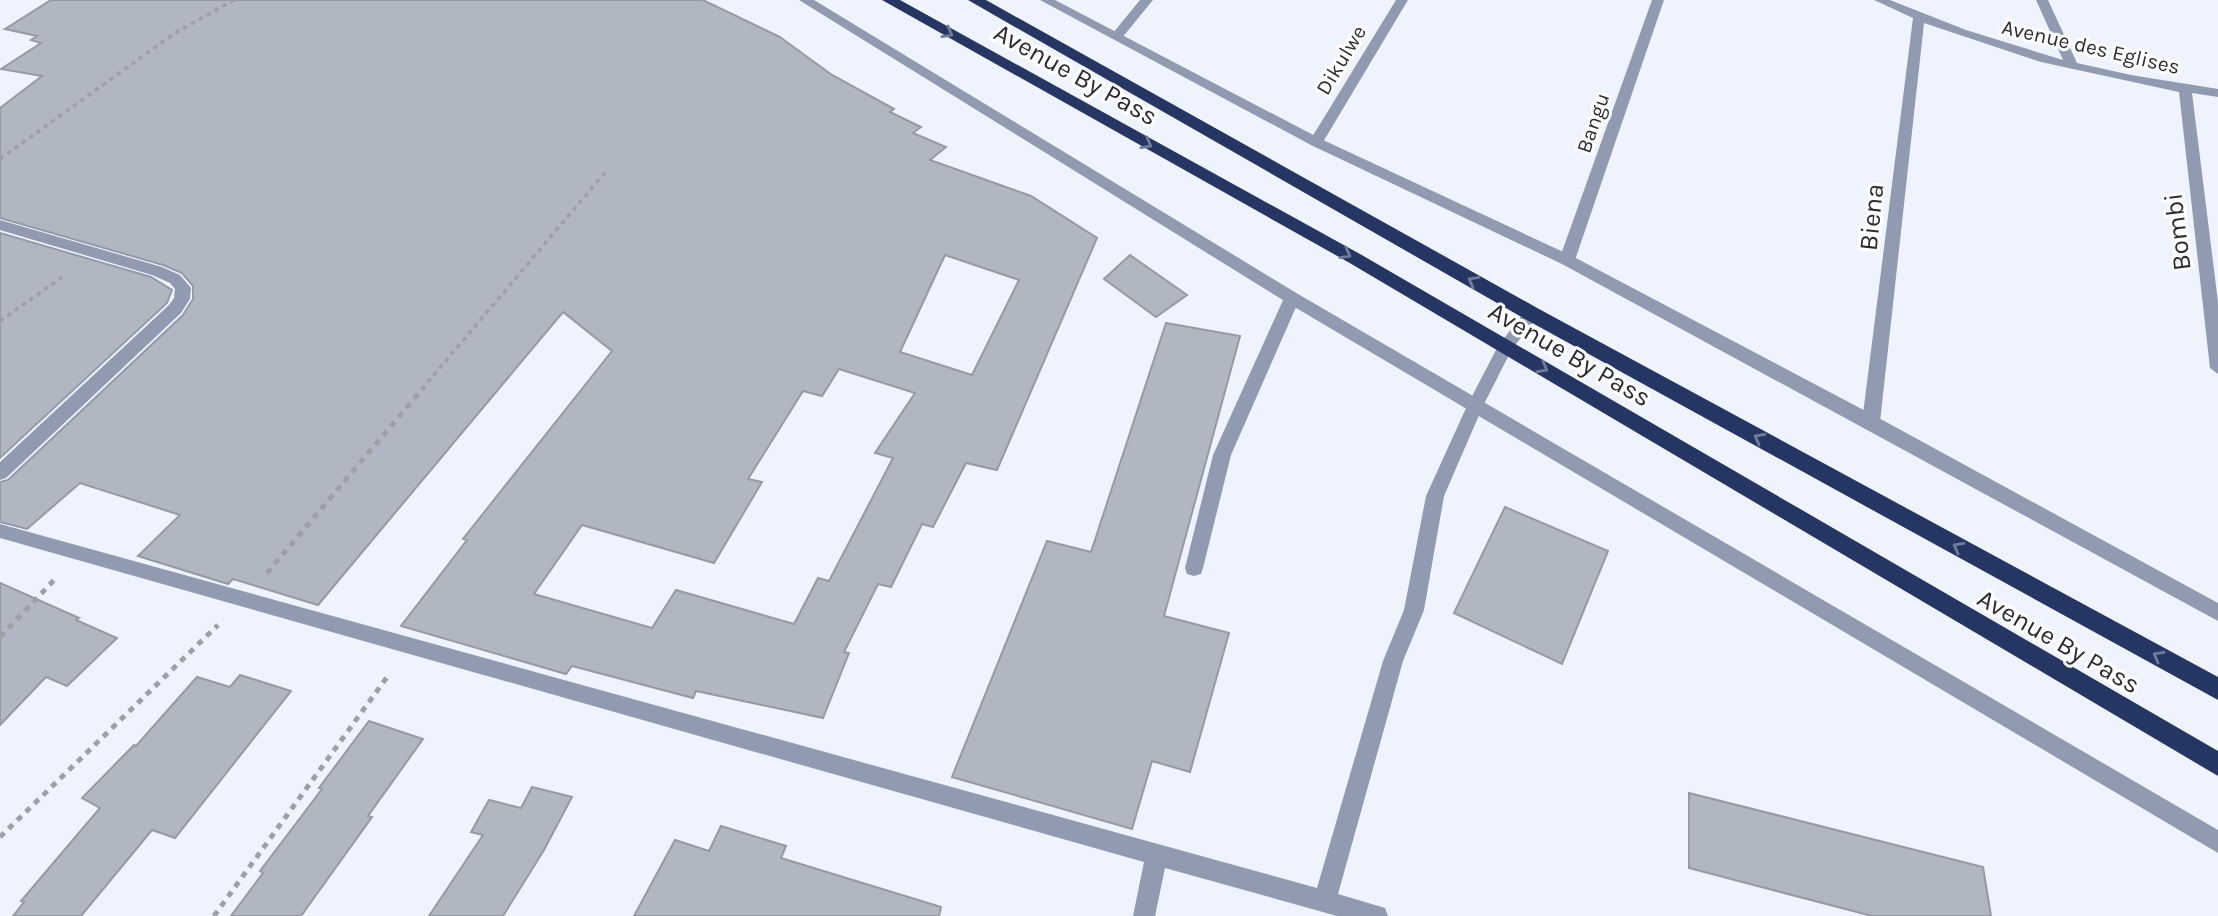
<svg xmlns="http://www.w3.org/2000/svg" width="2218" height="916" viewBox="0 0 2218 916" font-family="Karla,sans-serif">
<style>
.building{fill:#b1b6c3;stroke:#949aa6;stroke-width:2;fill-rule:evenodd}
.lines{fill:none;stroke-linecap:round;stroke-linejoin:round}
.path-far1{stroke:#9da0a8;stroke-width:3.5;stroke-dasharray:4.5 4.5;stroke-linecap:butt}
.path{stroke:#9da0a8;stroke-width:5;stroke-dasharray:6 6;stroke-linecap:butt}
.lane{fill:#909ab1;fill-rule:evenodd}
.street{fill:#909ab1;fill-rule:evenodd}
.highway{fill:#263663;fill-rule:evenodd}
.oneway{stroke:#727c9a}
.labels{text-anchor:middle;stroke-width:6;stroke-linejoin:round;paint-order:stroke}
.far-street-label{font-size:21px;fill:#2b2d32;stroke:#fff}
.street-label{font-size:26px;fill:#2b2d32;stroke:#fff}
</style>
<rect width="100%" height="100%" fill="#eff3fe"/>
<g class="building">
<path d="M51,0h652l77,37 52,38 62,34 -4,3 31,15 -8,6 33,14 -16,13 101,36 66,42 -100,232 -31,-7 -33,64 -11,-3 -31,63 -13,-3 -34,68 5,1 -26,65 -127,-27 -3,7 -121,-32 -6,8 -165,-48 66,-86 -4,-1 149,-188 -49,-39 -245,293 -85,-26 -5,5 -90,-28 42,-41 -100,-32 -53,46 -27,-7v-40l8,-2 175,-165 10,-16v-13l-11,-13 -19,-8 -163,-47v-110l42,-32 -41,-7 40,-26 -10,-3 6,-4 -32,-7zM945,255l74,25 -47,95 -72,-23zM839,369l76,24 -40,60 18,5 -64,123 -11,-3 -24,46 -118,-34 -24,38 -118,-34 48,-69 132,38 48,-81 -14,-3 55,-88 19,5z"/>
<path d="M0,233l151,44 21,13 -5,13 -167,155z"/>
<path d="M1130,255l57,40 -31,22 -52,-38z"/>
<path d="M1166,323l74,13 -76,280 65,17 -39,139 -38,-11 -20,68 -180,-52 95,-236 44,11z"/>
<path d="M1505,507l103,44 -46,113 -108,-51z"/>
<path d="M0,583l79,35 -3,2 41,18 -50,48 -21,-9 -46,48z"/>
<path d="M240,675l51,16 -116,147 -23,-8 -71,86h-68l11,-14 -3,-1 79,-93 -18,-10 52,-53 2,1 61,-69 33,10z"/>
<path d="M369,721l54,18 -55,77 4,1 -71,99h-70l32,-43 -3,-2 62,-82 -3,-1z"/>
<path d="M532,787l40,10 -28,53 -41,66h-74l54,-81 -12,-3 18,-32 32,8z"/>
<path d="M1689,793l294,74 8,49h-119l-183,-48z"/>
<path d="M721,826l65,20 -5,12 160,49 -2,9h-305l41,-76 34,11z"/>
</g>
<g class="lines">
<g class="path-far1">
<path d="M0,159l175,-126 59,-33"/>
<path d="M0,321l65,-46"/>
<path d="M422,389l186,-220"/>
</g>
<g class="path">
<path d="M267,573l157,-186"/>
<path d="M0,637l56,-59"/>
<path d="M0,837l218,-212"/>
<path d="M214,916l176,-243"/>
</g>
<g class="lane">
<path d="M1040,0h15l266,139 251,117 305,161 341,186v18l-656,-357 -251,-119z"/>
<path d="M0,220l162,47 18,8 11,13 -1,11 -9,14 -175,165 -6,2v-18l169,-157 5,-7 1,-9 -5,-6 -18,-8 -152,-45z"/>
<path d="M1292,293l8,5 -69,157 -28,113 -2,6 -7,2 -7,-2 -2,-6 28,-113 71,-157z"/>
<path d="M1532,308l8,6 -28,35 -29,57 -39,90 -20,114 -21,51 -65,233 47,14 3,8h-51l-172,-48 -10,48h-22l11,-54 -1144,-324v-14l1317,364 66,-227 21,-51 22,-114 41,-90 31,-60 28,-36z"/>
</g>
<g class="street">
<path d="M799,0h15l484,294 920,536v23l-932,-551z"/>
<path d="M1140,0h13l-32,39h-8v-6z"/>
<path d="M1396,0h12l-85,142 -7,4 -5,-1 -2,-3z"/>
<path d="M1652,0h12l-89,260 -8,5 -5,-1 -3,-4z"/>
<path d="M1874,0h16l76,30 97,30 -27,-60h12l29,63 54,12 87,14v8l-26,-4 26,209v72l-8,-6 -31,-276 -138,-30 -117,-39 -44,399 -3,5h-12l-3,-5 51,-404z"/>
</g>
<g class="highway">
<path d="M882,0h18l460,254 858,497v25l-870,-514z"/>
<path d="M968,0h18l553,309 679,368v23l-693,-381z"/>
</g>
</g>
<defs><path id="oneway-chevron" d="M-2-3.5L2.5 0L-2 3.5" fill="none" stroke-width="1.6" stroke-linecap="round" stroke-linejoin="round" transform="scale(1.75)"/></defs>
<g class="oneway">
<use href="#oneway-chevron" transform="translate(948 33) rotate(29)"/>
<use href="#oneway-chevron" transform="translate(1147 144) rotate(29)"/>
<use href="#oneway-chevron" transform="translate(1346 254) rotate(29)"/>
<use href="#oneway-chevron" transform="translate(1473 281) rotate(-151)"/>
<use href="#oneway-chevron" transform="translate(1543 368) rotate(30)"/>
<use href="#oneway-chevron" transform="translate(1759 438) rotate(-151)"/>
<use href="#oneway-chevron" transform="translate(1958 547) rotate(-151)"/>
<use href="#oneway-chevron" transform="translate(2158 656) rotate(-151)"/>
</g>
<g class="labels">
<g class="far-street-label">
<text transform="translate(2091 47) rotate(13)" y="7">Avenue des Eglises</text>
<text transform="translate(1341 60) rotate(-59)" y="7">Dikulwe</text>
<text transform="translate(1593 123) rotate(-71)" y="7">Bangu</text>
</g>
<g class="street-label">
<text transform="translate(1076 74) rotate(29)" y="9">Avenue By Pass</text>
<text transform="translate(1871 217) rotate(-84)" y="9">Biena</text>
<text transform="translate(2177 232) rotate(-97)" y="9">Bombi</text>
<text transform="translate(1570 354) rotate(30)" y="9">Avenue By Pass</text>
<text transform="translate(2059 641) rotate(30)" y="9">Avenue By Pass</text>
</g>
</g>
</svg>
